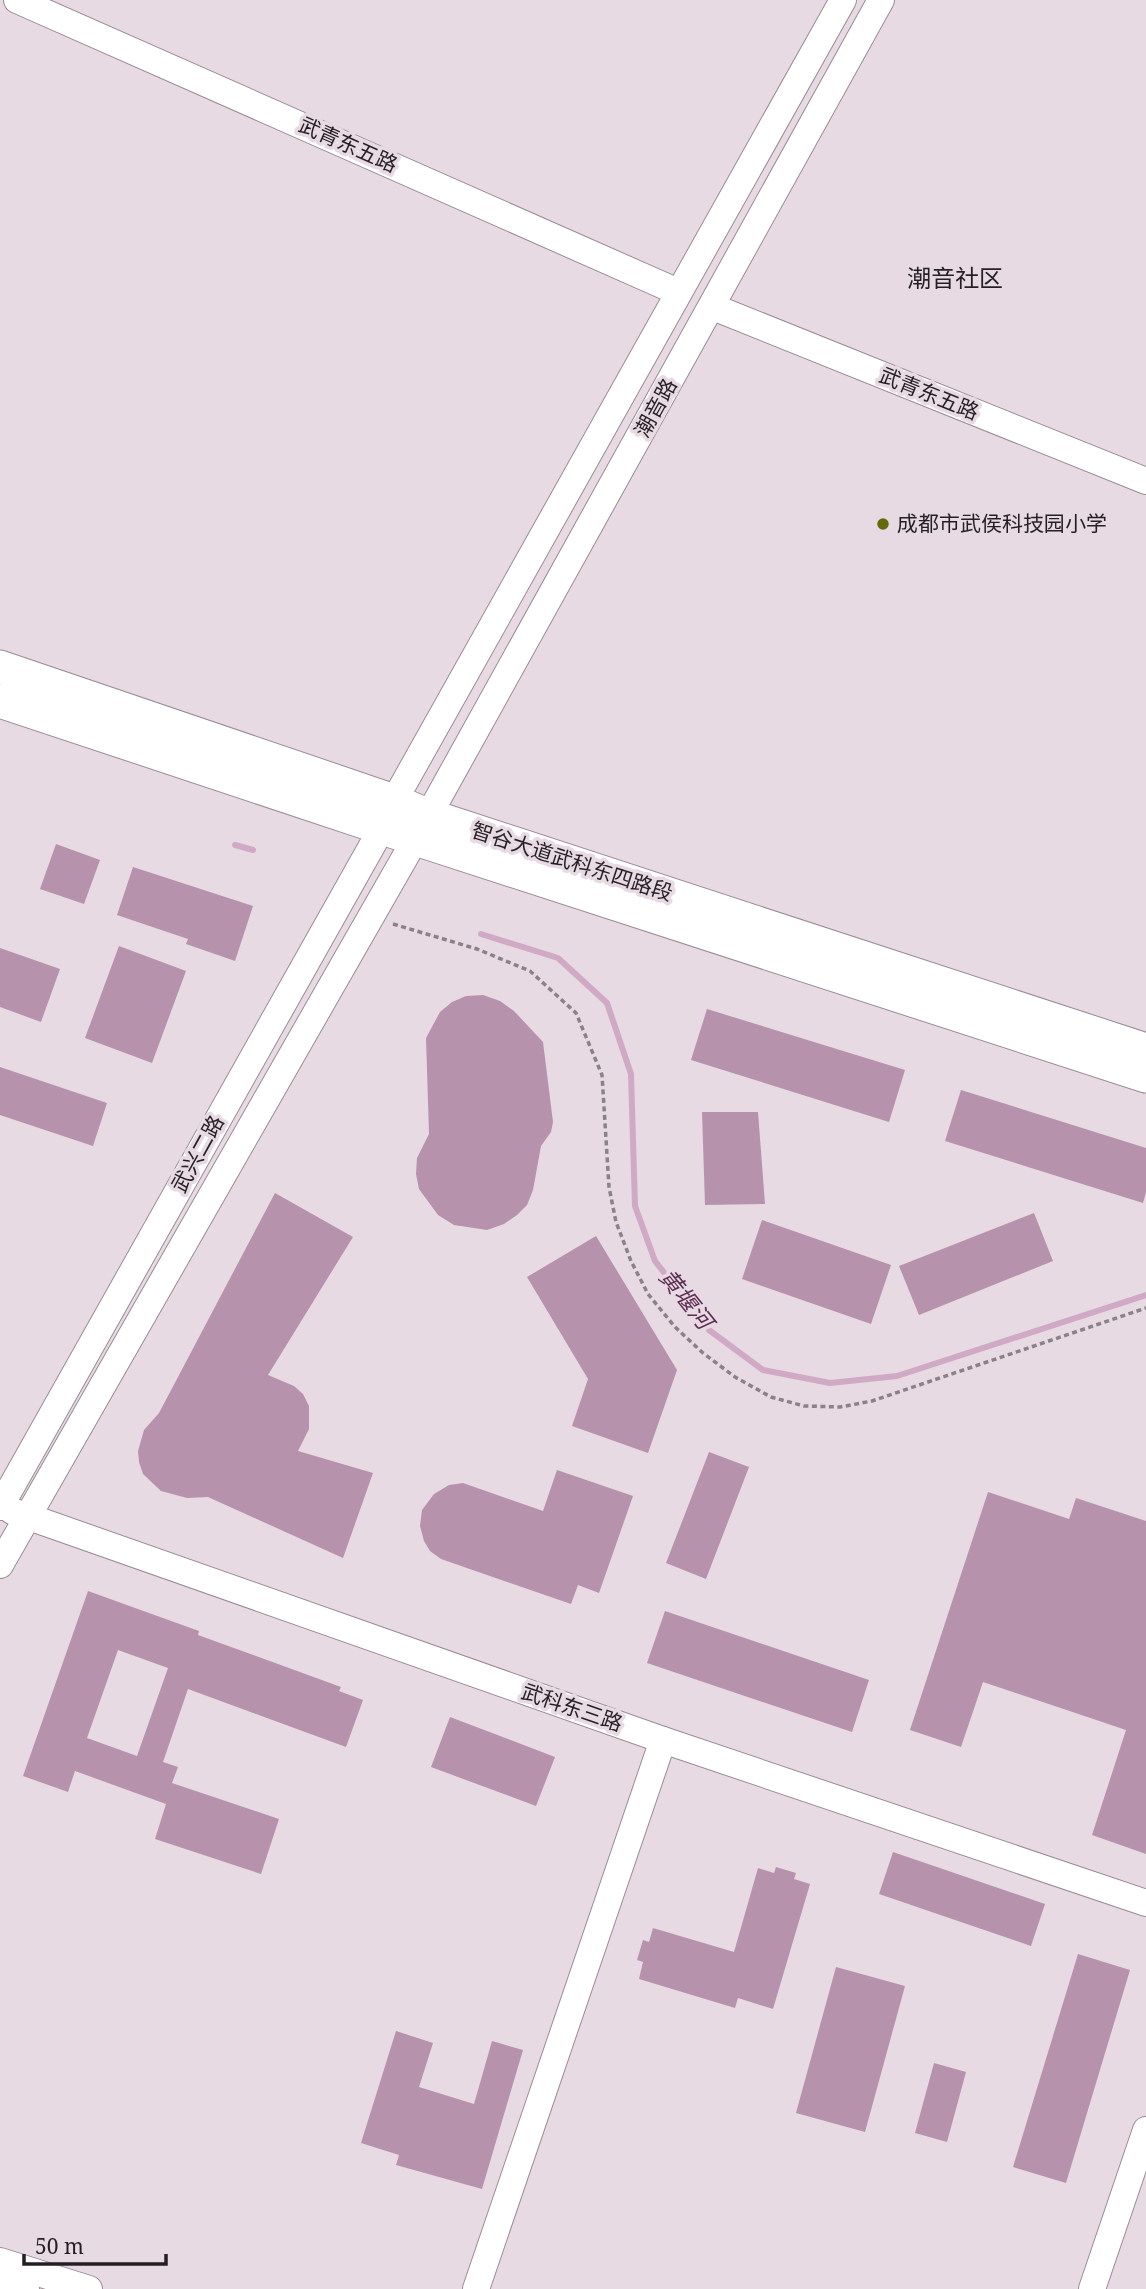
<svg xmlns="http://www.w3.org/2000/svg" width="1146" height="2289" viewBox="0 0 1146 2289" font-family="'Noto Serif','Noto Sans SC',serif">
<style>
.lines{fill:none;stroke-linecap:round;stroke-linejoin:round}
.stream{stroke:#d0aac5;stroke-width:6}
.building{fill:#b792ac;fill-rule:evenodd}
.minor-casing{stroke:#998c95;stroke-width:28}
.major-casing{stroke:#998c95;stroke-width:35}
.path{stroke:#8b8288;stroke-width:3.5;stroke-dasharray:5 3.5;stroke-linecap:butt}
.minor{stroke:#fff;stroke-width:26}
.major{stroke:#fff;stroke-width:33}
.poi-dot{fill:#636a0c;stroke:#e7dae3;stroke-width:2.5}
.labels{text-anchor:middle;stroke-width:7;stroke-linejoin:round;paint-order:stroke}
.street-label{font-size:21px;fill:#241f22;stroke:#e7dae3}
.poi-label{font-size:21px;fill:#241f22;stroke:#e7dae3;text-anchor:start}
.water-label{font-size:23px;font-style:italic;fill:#5e2d52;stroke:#e7dae3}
.quarter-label{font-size:24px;fill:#241f22;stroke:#e7dae3}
</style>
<rect width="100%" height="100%" fill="#e7dae3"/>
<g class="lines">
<g class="stream">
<path d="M235,845l18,5"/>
<path d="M481,934l77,24 49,45 24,71 4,132 20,55 54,69 54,40 67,13 67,-7 249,-81"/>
</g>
</g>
<g class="building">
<path d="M56,844l44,16 -16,44 -44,-15z"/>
<path d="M133,867l120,39 -18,55 -49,-17 2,-5 -71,-24z"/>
<path d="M119,946l67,25 -34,92 -67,-25z"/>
<path d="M0,948l60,21 -19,53 -41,-15z"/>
<path d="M483,995l17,6 14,10 29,31 10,80 -2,10 -10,14 -8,44 -6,15 -10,10 -13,9 -17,6 -33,-5 -16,-10 -19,-26 -3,-15 1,-16 12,-24 -3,-96 14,-26 12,-10 14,-6z"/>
<path d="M707,1009l198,61 -16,52 -198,-62z"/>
<path d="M0,1067l107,36 -14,43 -93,-31z"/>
<path d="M961,1090l185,58v44l-3,11 -198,-62z"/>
<path d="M702,1112h56l7,92 -60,1z"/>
<path d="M275,1193l78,44 -85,138 26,11 9,8 6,12v23l-11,22 75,22 -30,85 -135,-61 -21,1 -26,-7 -18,-17 -4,-12 -1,-11 6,-21 15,-17z"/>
<path d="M1034,1213l19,48 -134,54 -20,-49z"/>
<path d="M762,1220l129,45 -20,59 -129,-45z"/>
<path d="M596,1236l81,134 -29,83 -76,-27 16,-47 -61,-102z"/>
<path d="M709,1452l40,15 -43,112 -40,-16z"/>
<path d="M557,1470l76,26 -34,97 -21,-8 -7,19 -130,-45 -11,-8 -6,-10 -4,-15 2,-16 12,-16 15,-9 14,-2 80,28z"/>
<path d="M988,1492l81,27 7,-21 70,23v333l-54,-19 34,-105 -143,-48 -22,65 -51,-17z"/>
<path d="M88,1591l111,40 -1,4 143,52 -2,4 24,9 -17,47 -158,-58 -25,73 15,5 -6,16 107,36 -18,55 -106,-35 11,-35 -91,-33 -7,21 -45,-16zM118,1650l50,18 -31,88 -50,-18z"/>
<path d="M665,1611l204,69 -17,52 -205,-69z"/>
<path d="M450,1717l105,40 -19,49 -105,-39z"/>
<path d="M893,1852l152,52 -14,42 -152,-52z"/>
<path d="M776,1867l20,6 -2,6 16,5 -37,125 -35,-11 -3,10 -96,-29 4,-17 -6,-2 6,-20 6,2 4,-14 81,24 24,-84 16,5z"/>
<path d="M1078,1954l52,16 -64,213 -53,-16z"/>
<path d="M836,1967l69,19 -40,146 -69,-19z"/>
<path d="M396,2031l37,12 -14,44 55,17 18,-63 31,9 -41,139 -86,-24 3,-10 -38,-12z"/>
<path d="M934,2063l32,9 -19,70 -32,-9z"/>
</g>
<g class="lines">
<g class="minor-casing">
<g id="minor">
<path d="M17,0l661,292"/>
<path d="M713,307l433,174"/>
<path d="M0,1507l382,-679 12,-27 449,-801"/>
<path d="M12,1511l651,229 483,163"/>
<path d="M0,1565l416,-727 465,-838"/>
<path d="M0,2261l89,28"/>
<path d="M0,2281l26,8"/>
<path d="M476,2289l187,-549"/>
<path d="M1092,2289l54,-159"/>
</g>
</g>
<g class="major-casing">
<g id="major">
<path d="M0,667l394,134 33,14 719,235"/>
<path d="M0,701l382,127 764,248"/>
</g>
</g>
<path class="path" d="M393,924l84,25 53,22 46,42 26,62 7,112 7,35 15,39 17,33 27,33 28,26 32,24 36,20 33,9 36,1 32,-6 274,-93"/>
<use href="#minor" class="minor"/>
<use href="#major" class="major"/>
</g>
<circle class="poi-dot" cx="883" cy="524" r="7"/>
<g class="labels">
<g class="street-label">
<text transform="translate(348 145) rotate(24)" y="7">武青东五路</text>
<text transform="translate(929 394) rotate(22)" y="7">武青东五路</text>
<text transform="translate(656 408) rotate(-61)" y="7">潮音路</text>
<text transform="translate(572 862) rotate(18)" y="7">智谷大道武科东四路段</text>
<text transform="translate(198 1154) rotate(-61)" y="7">武兴二路</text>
<text transform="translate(572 1708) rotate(19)" y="7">武科东三路</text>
</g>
<g class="poi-label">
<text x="897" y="531">成都市武侯科技园小学</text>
</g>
<g class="water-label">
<text transform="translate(686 1299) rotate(51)" y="8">黄堰河</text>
</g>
<g class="quarter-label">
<text x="955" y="287">潮音社区</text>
</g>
</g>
<path d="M24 2254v10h142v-10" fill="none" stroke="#241f22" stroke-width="3.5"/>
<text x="35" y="2254" font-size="21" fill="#241f22" stroke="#e7dae3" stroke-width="5" paint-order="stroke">50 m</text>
</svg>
